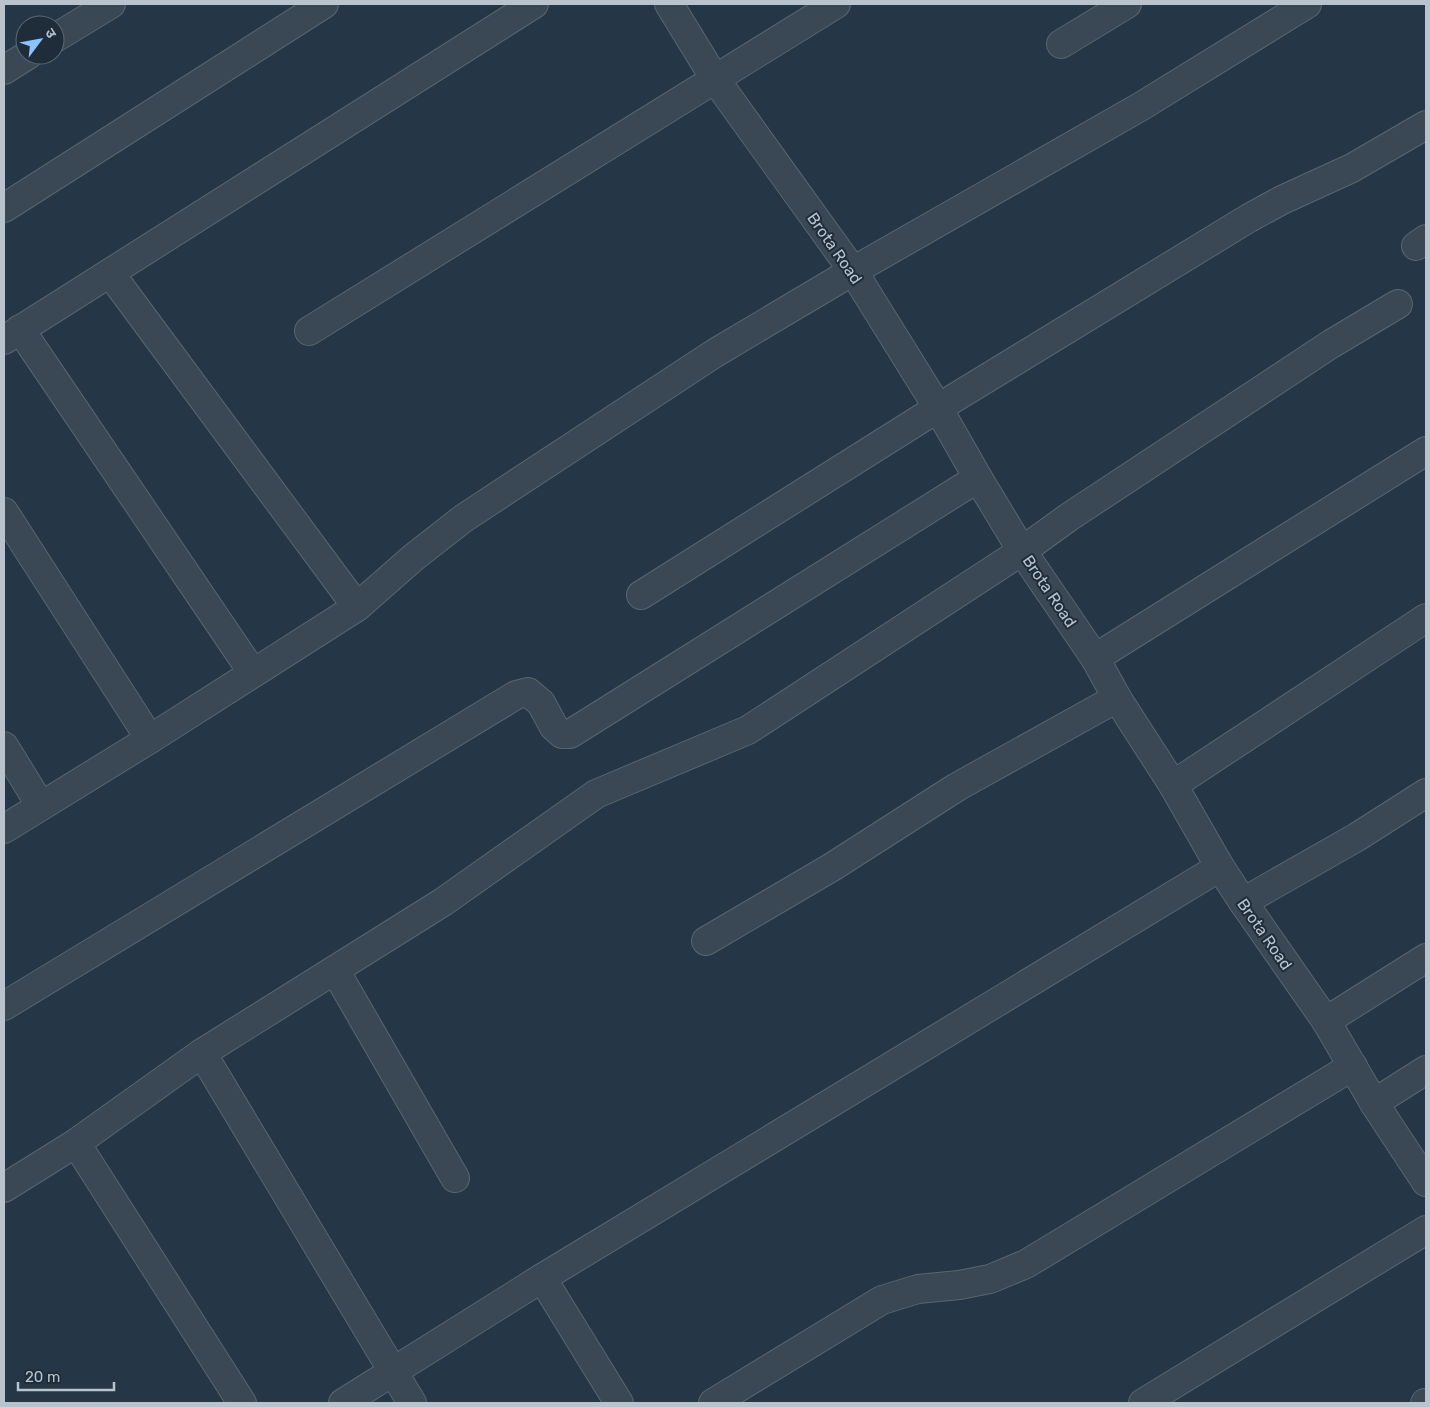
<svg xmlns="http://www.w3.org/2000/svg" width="1430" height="1407" viewBox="0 0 1430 1407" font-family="Rubik,'Noto Sans Devanagari',sans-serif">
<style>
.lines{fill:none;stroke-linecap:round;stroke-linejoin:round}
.street-casing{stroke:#596672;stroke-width:30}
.street{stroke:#3a4855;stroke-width:28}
.labels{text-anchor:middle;stroke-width:4;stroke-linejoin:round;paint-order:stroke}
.street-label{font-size:16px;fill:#b8c3ce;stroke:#1f2d3b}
</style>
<rect width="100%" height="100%" fill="#253646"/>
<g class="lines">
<g class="street-casing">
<g id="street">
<path d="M669,4l46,75 138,192 85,137 40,70 44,73 73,107 22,40 56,87 47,82 23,35 83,119 48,82 52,79"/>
<path d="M55,38l56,-34"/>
<path d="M1061,44l66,-40"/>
<path d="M4,70l24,-15"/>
<path d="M4,208l320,-204"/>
<path d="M1416,246l10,-7"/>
<path d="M110,273l247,334"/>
<path d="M20,329l233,344"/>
<path d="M309,331l527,-327"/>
<path d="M4,340l530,-336"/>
<path d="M4,512l146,227"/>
<path d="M641,595l297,-187 311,-190 33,-18 70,-32 74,-43"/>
<path d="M1095,658l331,-207"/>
<path d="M4,746l37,60"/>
<path d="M1173,785l253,-167"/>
<path d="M4,829l146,-90 207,-132 57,-50 50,-39 251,-165 138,-82 287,-164 167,-103"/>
<path d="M1243,902l114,-65 69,-44"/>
<path d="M706,941l126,-74 125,-80 160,-89"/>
<path d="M335,970l120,208"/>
<path d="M4,1006l512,-311 12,-3 13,11 13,24 8,7h8l408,-256"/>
<path d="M1326,1021l100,-63"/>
<path d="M202,1053l210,350"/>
<path d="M1374,1103l52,-33"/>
<path d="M76,1143l166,260"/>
<path d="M4,1188l72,-45 126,-90 241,-151 153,-108 152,-64 274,-179 47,-34 262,-173 67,-40"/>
<path d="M542,1278l77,125"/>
<path d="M343,1403l199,-125 678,-411"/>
<path d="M713,1403l169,-103 36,-11 41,-4 31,-6 36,-15 327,-198"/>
<path d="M1143,1403l283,-173"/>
<path d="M1425,1403h1"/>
</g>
</g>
<use href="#street" class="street"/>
</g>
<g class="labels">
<g class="street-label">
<text transform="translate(835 248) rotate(55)" y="6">Brota Road</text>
<text transform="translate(1050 591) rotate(56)" y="6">Brota Road</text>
<text transform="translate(1265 934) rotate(55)" y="6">Brota Road</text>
</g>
</g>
<rect width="1430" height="1407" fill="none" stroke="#b8c3ce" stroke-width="10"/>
<g transform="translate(40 40) rotate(58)"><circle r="24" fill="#1f2d3b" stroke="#5c6976"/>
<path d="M0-4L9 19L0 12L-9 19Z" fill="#8cc3ff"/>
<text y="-8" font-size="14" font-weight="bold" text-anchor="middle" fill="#b8c3ce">उ</text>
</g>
<path d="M18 1382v8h96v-8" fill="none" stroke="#b8c3ce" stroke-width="2.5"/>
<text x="25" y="1382" font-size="15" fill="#b8c3ce" stroke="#1f2d3b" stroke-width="4" paint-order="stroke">20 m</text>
</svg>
